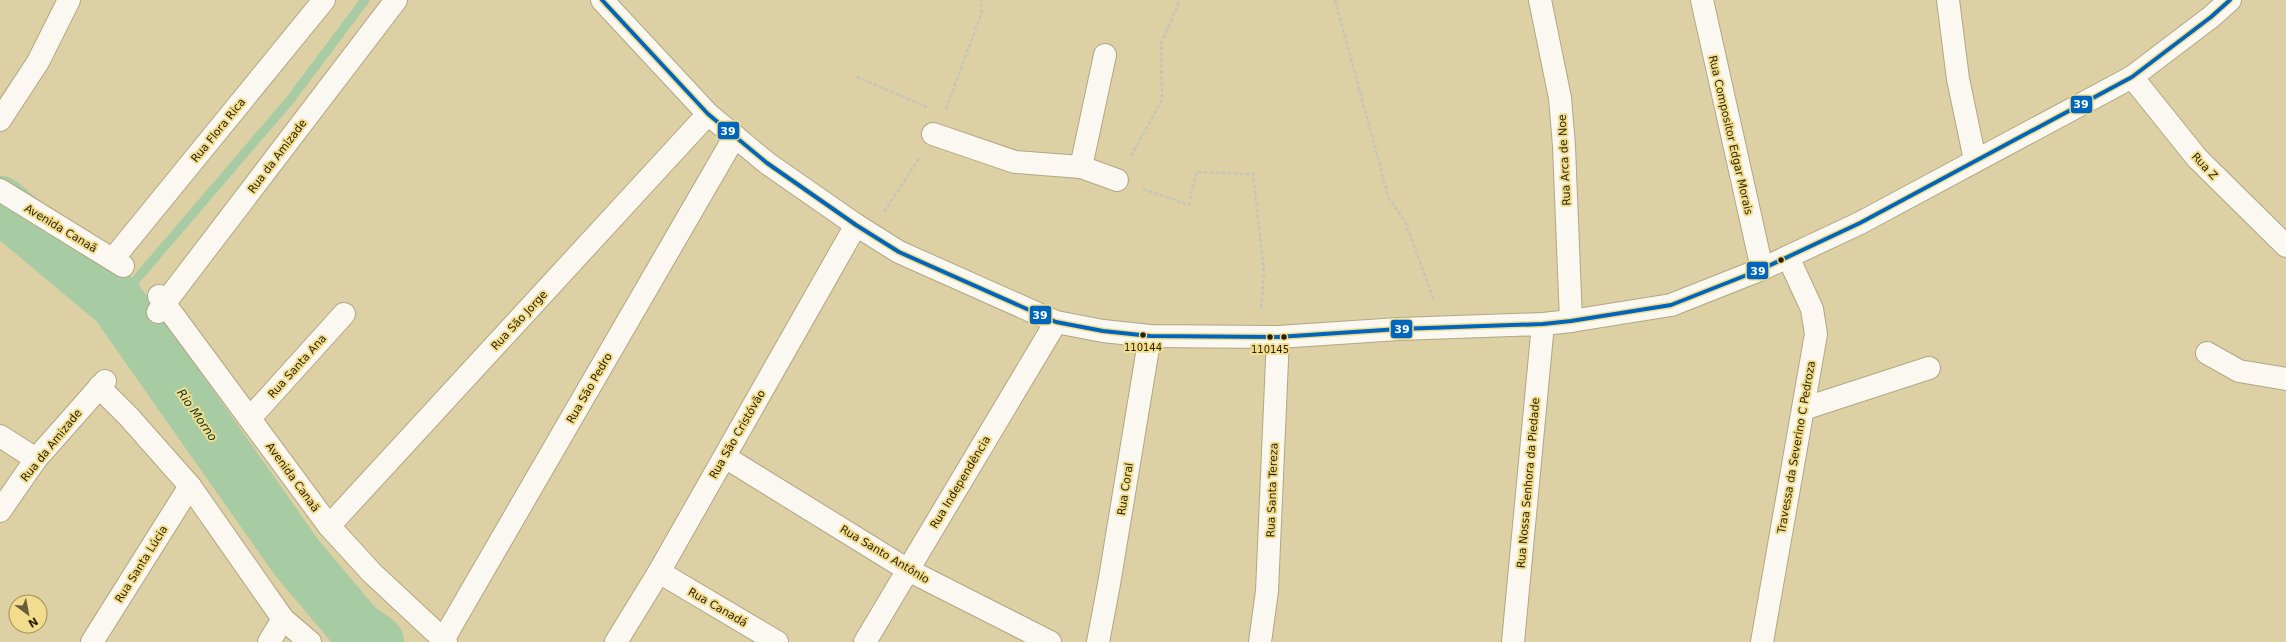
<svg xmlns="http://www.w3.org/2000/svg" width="2286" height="642" viewBox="0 0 2286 642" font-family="'DejaVu Sans',sans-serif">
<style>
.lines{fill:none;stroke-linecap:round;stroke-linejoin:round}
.stream{stroke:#a7cca3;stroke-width:9}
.river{stroke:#a7cca3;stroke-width:56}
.minor-casing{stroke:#b1a784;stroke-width:24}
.major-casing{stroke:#b1a784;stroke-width:24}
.path{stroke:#c8c5b8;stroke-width:2.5;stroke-dasharray:4 2;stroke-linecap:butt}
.minor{stroke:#faf8f1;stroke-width:22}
.major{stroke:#faf8f1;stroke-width:22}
.bus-1-casing{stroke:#f2dd8e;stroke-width:7}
.bus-1{stroke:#0065bd;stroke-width:4}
.bus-dot{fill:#281f00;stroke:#f2dd8e;stroke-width:1.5}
.labels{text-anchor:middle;stroke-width:4;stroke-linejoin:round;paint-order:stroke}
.bus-label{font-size:10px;fill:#281f00;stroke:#f2dd8e}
.street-label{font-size:11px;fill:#281f00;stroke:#f2dd8e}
.water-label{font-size:12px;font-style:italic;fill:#09381e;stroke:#f2dd8e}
.line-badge{stroke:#f2dd8e;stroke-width:1.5}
.badge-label{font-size:11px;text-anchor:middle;font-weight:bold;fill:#fff}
</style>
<rect width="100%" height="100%" fill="#dcd0a4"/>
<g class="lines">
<path class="stream" d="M117,302l173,-202 75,-100"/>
<path class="river" d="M0,204l117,98 180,256 60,71 19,13"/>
<g class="minor-casing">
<g id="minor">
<path d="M1540,0l20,98 4,48 7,175"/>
<path d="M1702,0l60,269"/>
<path d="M1948,0l10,79 17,81"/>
<path d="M2132,77l65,81 89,88"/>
<path d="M0,120l38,-58 31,-62"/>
<path d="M933,134l82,28 66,5 24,-112"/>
<path d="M1081,167l36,13"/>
<path d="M0,190l123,76"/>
<path d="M113,259l211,-259"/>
<path d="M159,296l170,230 43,47 74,69"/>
<path d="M158,312l238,-312"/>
<path d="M2207,353l32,18 47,8"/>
<path d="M99,387l30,30 61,69 93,133 27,23"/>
<path d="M1803,409l126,-41"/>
<path d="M250,418l94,-104"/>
<path d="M0,436l36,23"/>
<path d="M725,457l183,113 142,72"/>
<path d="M0,511l36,-52 69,-78"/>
<path d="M329,526l379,-412"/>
<path d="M659,572l118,70"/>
<path d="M443,640l292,-504"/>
<path d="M92,642l98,-156"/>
<path d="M269,642l14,-23"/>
<path d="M616,642l43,-70 197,-347"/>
<path d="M865,642l191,-320"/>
<path d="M1098,642l11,-58 41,-248"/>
<path d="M1260,642l7,-51 11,-254"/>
<path d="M1513,642l30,-318"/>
<path d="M1762,642l54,-308 -4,-25 -24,-52"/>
</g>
</g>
<g class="major-casing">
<path id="major" d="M602,0l106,114 59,49 89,62 43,27 157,70 47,9 47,5 128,1 121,-8 144,-5 28,-3 100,-16 91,-36 98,-46 272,-146 79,-60 19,-17"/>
</g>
<g class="path">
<path d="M1335,0l54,199 16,22 29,80"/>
<path d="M857,77l70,30"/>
<path d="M946,109l36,-97 -1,-12"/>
<path d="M1131,156l31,-56 -1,-56 19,-44"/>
<path d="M1143,189l46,16 7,-33 57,2 11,98 -3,37"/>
<path d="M884,212l36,-55"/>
</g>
<use href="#minor" class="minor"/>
<use href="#major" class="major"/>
<g class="bus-1-casing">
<path id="bus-1" d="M602,0l106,114 59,49 89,62 43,27 157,70 47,9 47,5 128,1 121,-8 144,-5 28,-3 100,-16 91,-36 98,-46 272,-146 79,-60 19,-17"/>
</g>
<use href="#bus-1" class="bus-1"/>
</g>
<g class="bus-dot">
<circle cx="1781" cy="260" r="3.5"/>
<circle cx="1143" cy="335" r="3.5"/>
<circle cx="1270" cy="337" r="3.5"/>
<circle cx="1284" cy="337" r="3.5"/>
</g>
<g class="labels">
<g class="bus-label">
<text x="1143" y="351">110144</text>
<text x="1270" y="353">110145</text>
</g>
<g class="street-label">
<text transform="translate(218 130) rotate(-51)" y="4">Rua Flora Rica</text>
<text transform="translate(1731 135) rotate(77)" y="4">Rua Compositor Edgar Morais</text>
<text transform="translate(277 156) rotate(-53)" y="4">Rua da Amizade</text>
<text transform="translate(1564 160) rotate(-93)" y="4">Rua Arca de Noe</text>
<text transform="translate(2205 166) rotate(47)" y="4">Rua Z</text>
<text transform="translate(61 228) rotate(31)" y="4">Avenida Canaã</text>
<text transform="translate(519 320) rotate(-47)" y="4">Rua São Jorge</text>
<text transform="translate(297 366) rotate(-48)" y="4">Rua Santa Ana</text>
<text transform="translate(589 388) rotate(-60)" y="4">Rua São Pedro</text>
<text transform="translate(737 434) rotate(-60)" y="4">Rua São Cristóvão</text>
<text transform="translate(51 445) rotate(-51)" y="4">Rua da Amizade</text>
<text transform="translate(1796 447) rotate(-80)" y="4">Travessa da Severino C Pedroza</text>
<text transform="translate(293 477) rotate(54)" y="4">Avenida Canaã</text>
<text transform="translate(960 482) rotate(-59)" y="4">Rua Independência</text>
<text transform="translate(1528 483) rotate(-85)" y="4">Rua Nossa Senhora da Piedade</text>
<text transform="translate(1125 489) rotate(-81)" y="4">Rua Coral</text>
<text transform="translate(1272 490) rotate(-88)" y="4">Rua Santa Tereza</text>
<text transform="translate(885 554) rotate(31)" y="4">Rua Santo Antônio</text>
<text transform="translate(141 564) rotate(-58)" y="4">Rua Santa Lúcia</text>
<text transform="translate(718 607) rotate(30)" y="4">Rua Canadá</text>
</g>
<g class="water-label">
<text transform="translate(197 415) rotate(55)" y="4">Rio Morno</text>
</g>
</g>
<g class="line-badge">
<rect x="2070" y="95" width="23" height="19" rx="4" fill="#0065bd"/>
<rect x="717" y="121" width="23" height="19" rx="4" fill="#0065bd"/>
<rect x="1746" y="261" width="23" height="19" rx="4" fill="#0065bd"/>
<rect x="1029" y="305" width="23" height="20" rx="4" fill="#0065bd"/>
<rect x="1390" y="319" width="23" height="20" rx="4" fill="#0065bd"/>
</g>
<g class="badge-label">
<text x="2081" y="108">39</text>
<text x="728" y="135">39</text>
<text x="1758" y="275">39</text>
<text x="1040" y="319">39</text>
<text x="1402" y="333">39</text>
</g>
<g transform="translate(28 614) rotate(148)"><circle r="19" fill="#f2dd8e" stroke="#a19155"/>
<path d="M0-3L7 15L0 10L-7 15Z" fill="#675d39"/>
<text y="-6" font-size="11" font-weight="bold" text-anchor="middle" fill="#281f00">N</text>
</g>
</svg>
